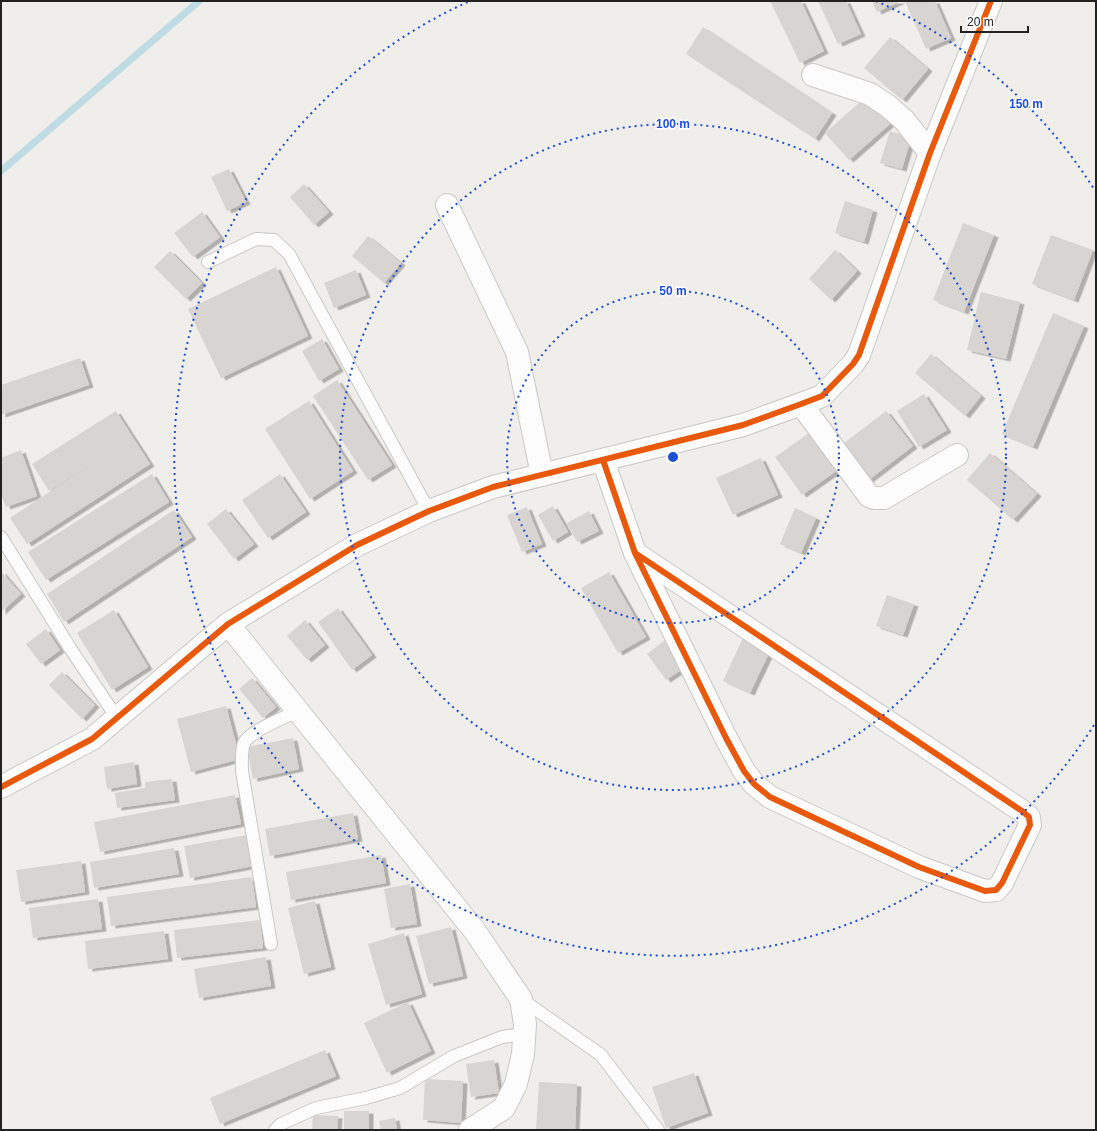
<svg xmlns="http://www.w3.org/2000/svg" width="1097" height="1131" viewBox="0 0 1097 1131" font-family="Helvetica,sans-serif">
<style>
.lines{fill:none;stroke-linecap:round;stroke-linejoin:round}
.stream{stroke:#bfdbe3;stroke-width:7}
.building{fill:#d7d4d2;filter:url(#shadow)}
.service-casing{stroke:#c9c8c7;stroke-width:14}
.minor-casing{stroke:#c9c8c7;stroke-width:24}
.service{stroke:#fdfcfc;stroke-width:12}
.minor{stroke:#fdfcfc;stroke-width:22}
.cycleway-casing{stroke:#fff;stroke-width:8}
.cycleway{stroke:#e8590c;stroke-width:6}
.ring{fill:none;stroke:#1d4ed8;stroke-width:2;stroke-dasharray:2 4}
.centre{fill:#1d4ed8;stroke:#fff;stroke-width:2}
.ring-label{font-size:12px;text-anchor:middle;font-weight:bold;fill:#1d4ed8;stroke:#fff;stroke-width:3;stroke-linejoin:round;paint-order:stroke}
</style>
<defs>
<filter id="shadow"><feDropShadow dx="4.5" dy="2.5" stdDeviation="0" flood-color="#0004"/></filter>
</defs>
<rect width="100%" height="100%" fill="#f0eeeb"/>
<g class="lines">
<path class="stream" d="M1,171l198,-170"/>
</g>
<g class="building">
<path d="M770,1h31l23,50 -24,12z"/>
<path d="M818,1h28l15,33 -23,10z"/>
<path d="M872,1h29l-24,11z"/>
<path d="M905,1h30l16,37 -25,11z"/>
<path d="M703,27l129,86 -17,26 -129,-85z"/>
<path d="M890,37l38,32 -26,31 -38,-32z"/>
<path d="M867,96l24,27 -42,37 -24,-27z"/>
<path d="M890,131l21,7 -9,31 -22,-6z"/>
<path d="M229,169l17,33 -19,9 -16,-34z"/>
<path d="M304,184l25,28 -15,13 -24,-28z"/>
<path d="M845,201l28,9 -9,32 -29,-9z"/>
<path d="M202,212l18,25 -27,20 -19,-24z"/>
<path d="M963,223l31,12 -30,77 -31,-12z"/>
<path d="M1051,235l42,15 -19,50 -42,-16z"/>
<path d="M368,236l33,27 -17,20 -32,-27z"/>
<path d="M835,250l22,21 -26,29 -22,-21z"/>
<path d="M170,251l32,32 -16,16 -32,-32z"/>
<path d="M276,267l32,69 -87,42 -33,-69z"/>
<path d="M356,270l10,25 -32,13 -10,-25z"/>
<path d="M981,292l39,10 -14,57 -39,-9z"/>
<path d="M1053,313l31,13 -51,121 -31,-13z"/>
<path d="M322,339l17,30 -20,12 -17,-30z"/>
<path d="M931,354l50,42 -16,20 -50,-43z"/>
<path d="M80,358l9,27 -88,30v-30z"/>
<path d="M337,380l55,85 -24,15 -55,-84z"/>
<path d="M924,394l23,36 -28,17 -22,-36z"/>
<path d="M309,401l44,70 -43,28 -45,-70z"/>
<path d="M116,411l34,53 -123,80 -17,-26 89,-59 -50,32 -17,-27z"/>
<path d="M886,411l27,35 -47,36 -27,-35z"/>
<path d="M812,431l27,38 -37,26 -27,-38z"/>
<path d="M21,450l16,46 -31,11 -5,-13v-36z"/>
<path d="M990,453l47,41 -24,26 -46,-40z"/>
<path d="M761,458l17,37 -45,20 -17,-37z"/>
<path d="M152,474l17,28 -123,78 -18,-28z"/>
<path d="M280,474l26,38 -38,26 -26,-38z"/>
<path d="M553,506l15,26 -15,9 -15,-26z"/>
<path d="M527,507l15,37 -20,8 -15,-37z"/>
<path d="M795,508l21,10 -15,35 -21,-9z"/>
<path d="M226,509l28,35 -20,15 -27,-35z"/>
<path d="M174,510l18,27 -128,85 -17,-28z"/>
<path d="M589,511l10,20 -22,11 -10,-19z"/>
<path d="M1,571l20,23 -20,18z"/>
<path d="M609,572l37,65 -28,16 -37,-65z"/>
<path d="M887,595l27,9 -11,31 -27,-9z"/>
<path d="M338,608l34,47 -20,15 -34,-48z"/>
<path d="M114,610l34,57 -36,23 -35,-57z"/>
<path d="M305,620l20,25 -18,15 -20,-24z"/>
<path d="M46,629l14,21 -19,14 -15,-20z"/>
<path d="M743,638l27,13 -20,42 -27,-12z"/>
<path d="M665,640l19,28 -18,12 -19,-26z"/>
<path d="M62,672l33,33 -13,14 -33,-34z"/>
<path d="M252,678l24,29 -13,11 -24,-29z"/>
<path d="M226,706l14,53 -49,13 -14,-53z"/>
<path d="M293,738l6,31 -46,10 -6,-32z"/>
<path d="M134,762l3,22 -30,5 -3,-22z"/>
<path d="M172,779l3,21 -58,8 -2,-15 30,-5v-6z"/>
<path d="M235,795l6,29 -141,28 -6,-30z"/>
<path d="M353,813l5,26 -88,17 -5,-27z"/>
<path d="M247,835l6,31 -63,12 -6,-32z"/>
<path d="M174,848l5,26 -85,14 -4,-26z"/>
<path d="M381,855l5,28 -95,17 -5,-28z"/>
<path d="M81,861l4,31 -64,10 -5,-32z"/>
<path d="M252,877l4,30 -145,19 -4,-29z"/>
<path d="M410,884l7,40 -26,4 -7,-39z"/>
<path d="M98,899l4,30 -69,9 -4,-30z"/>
<path d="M315,901l16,66 -27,7 -16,-66z"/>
<path d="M260,920l3,28 -86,10 -3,-28z"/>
<path d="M451,927l12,49 -34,8 -13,-48z"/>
<path d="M164,931l4,28 -80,10 -3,-28z"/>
<path d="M404,933l18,61 -36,11 -18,-61z"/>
<path d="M266,957l5,29 -72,12 -5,-29z"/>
<path d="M408,1002l23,49 -44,22 -23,-50z"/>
<path d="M325,1050l11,26 -116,48 -10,-26z"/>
<path d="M494,1060l5,33 -28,4 -5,-33z"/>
<path d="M694,1073l14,40 -42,15 -14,-41z"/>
<path d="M425,1079l38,2 -2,42 -38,-3z"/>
<path d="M539,1082l38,2 -2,46h-39z"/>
<rect x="344" y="1111" width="25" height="19"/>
<path d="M313,1115l25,1 -1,14h-25z"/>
<path d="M395,1118l2,12h-16l-2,-9z"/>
</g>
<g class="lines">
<g class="service-casing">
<g id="service">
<path d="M208,262l48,-23 18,1 15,14 140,257"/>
<path d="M1,537l69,111 47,70"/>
<path d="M271,944l-29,-173c0,-8 -1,-20 2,-28 6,-12 41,-26 54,-32"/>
<path d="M521,999l80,56 57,75"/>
<path d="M275,1130l6,-6 35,-16 50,-10 34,-10 54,-32 48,-19 22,-3"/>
</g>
</g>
<g class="minor-casing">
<g id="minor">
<path d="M813,75l57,19 18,12 16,14 26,33"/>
<path d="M447,205l70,147 25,123"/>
<path d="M801,404l68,92 5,2h10l73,-43"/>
<path d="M603,460l32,93 91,185 18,33 10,13 16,13 149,70 66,24 11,-1 6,-7 28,-58 -1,-8 -7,-6 -387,-258"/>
<path d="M228,624l246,306 47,69 4,25 -2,30 -7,30 -12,24 -34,22"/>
<path d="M1,787l91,-48 136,-115 129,-79 72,-34 64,-24 250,-62 58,-21 21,-8 31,-32 6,-9 71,-202 61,-152"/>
</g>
</g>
<use href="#service" class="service"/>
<use href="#minor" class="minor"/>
<g class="cycleway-casing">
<g id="cycleway">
<path d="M603,460l32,93 91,185 18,33 10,13 16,13 149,70 66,24 11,-1 6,-7 28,-58 -1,-8 -7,-6 -387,-258"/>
<path d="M1,787l91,-48 136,-115 129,-79 72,-34 64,-24 250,-62 58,-21 21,-8 31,-32 6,-9 71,-202 61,-152"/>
</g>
</g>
<use href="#cycleway" class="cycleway"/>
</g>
<g class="ring">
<circle cx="673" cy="457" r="166"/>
<circle cx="673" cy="457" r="333"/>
<path d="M1094 725A499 499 0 1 1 470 1M876 1A499 499 0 0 1 1094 189"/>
</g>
<circle cx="673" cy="457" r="6" class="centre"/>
<g class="ring-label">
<text x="1026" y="108">150 m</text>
<text x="673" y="128">100 m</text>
<text x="673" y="295">50 m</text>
</g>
<rect width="1097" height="1131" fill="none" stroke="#222222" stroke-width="4"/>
<path d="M961 26v6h67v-6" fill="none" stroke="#222222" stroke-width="2"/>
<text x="967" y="26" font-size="12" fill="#222222" stroke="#ffffff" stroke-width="3" paint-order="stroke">20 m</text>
</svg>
